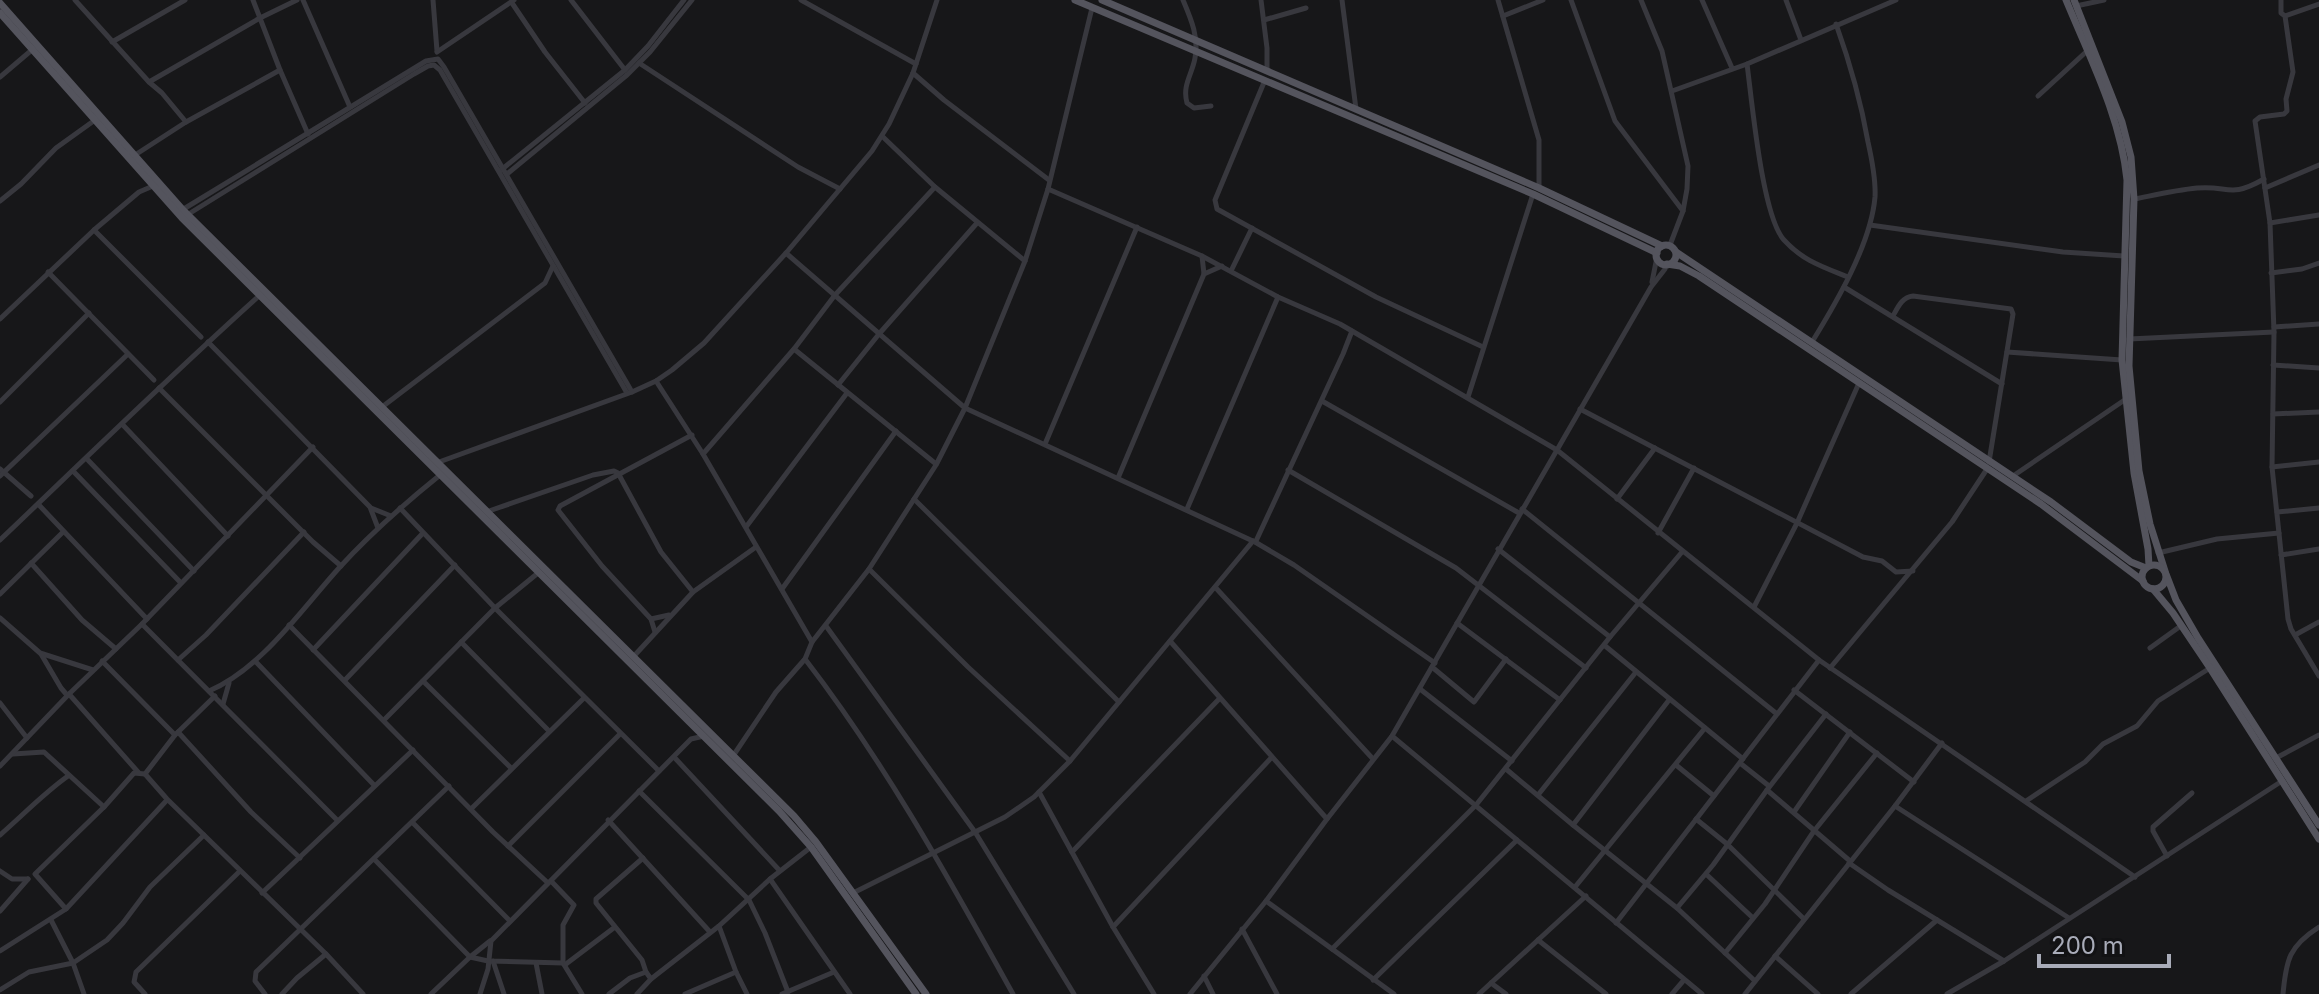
<svg xmlns="http://www.w3.org/2000/svg" width="2319" height="994" viewBox="0 0 2319 994" font-family="Inter,sans-serif">
<style>
.lines{fill:none;stroke-linecap:round;stroke-linejoin:round}
.minor{stroke:#38383e;stroke-width:5}
.major{stroke:#54545d;stroke-width:7}
</style>
<rect width="100%" height="100%" fill="#171719"/>
<g class="lines">
<g class="minor">
<path d="M75,0l74,82 13,11 24,29"/>
<path d="M253,0l27,70 28,64"/>
<path d="M303,0l47,107"/>
<path d="M433,0l4,51"/>
<path d="M571,0l54,70"/>
<path d="M801,0l115,64"/>
<path d="M1183,0c8,19 16,37 12,58 -3,17 -13,27 -8,45l7,5 17,-2"/>
<path d="M1261,0l6,48v23"/>
<path d="M1342,0l14,109"/>
<path d="M1498,0l41,140v48"/>
<path d="M1571,0l44,121 68,90"/>
<path d="M1641,0l21,51 26,115 -1,23 -4,22 -13,34"/>
<path d="M1702,0l30,68"/>
<path d="M1786,0l15,40"/>
<path d="M2281,0v13l4,3 8,56 -7,27 1,12 -3,3 -24,3 -5,4 15,102 4,109 -2,135 16,152 3,10 28,47"/>
<path d="M512,3l33,49 40,51"/>
<path d="M2076,6l28,-6"/>
<path d="M1503,16l40,-16"/>
<path d="M2285,16l34,-12"/>
<path d="M1264,20l42,-12"/>
<path d="M112,42l73,-42"/>
<path d="M437,52l77,-52"/>
<path d="M639,63l159,104 42,22"/>
<path d="M1747,64c5,37 15,152 37,176 19,21 39,27 64,37"/>
<path d="M913,73l31,27 105,80"/>
<path d="M0,77l33,-28"/>
<path d="M1265,80l-50,120 2,9 159,88 107,50"/>
<path d="M149,82l111,-64 37,-18"/>
<path d="M1672,91l75,-27 149,-64"/>
<path d="M2038,96l49,-45"/>
<path d="M882,136l53,51 90,74"/>
<path d="M135,155l51,-33 94,-52"/>
<path d="M501,170l124,-100 23,-24 36,-46"/>
<path d="M507,174l120,-99 23,-23 42,-52"/>
<path d="M2265,188l54,-23"/>
<path d="M1048,189l154,67 76,41 62,27 217,126 262,210 316,217"/>
<path d="M2135,199c20,-4 41,-9 62,-11 32,-3 32,11 67,-9"/>
<path d="M0,201l21,-17 35,-36 39,-28"/>
<path d="M182,210l244,-149 12,-2 6,8 188,325"/>
<path d="M187,215l227,-141 14,-8 6,-1 6,5 187,323"/>
<path d="M2270,223l49,-8"/>
<path d="M1870,225l193,27 61,4"/>
<path d="M94,230l107,107"/>
<path d="M786,253l179,155 290,134 39,23 141,98"/>
<path d="M1231,271l21,-43"/>
<path d="M48,272l106,108"/>
<path d="M2271,273l31,-4 17,-6"/>
<path d="M1204,274l18,-8"/>
<path d="M1652,282l5,-25"/>
<path d="M1844,287l158,97"/>
<path d="M1893,316c5,-9 9,-19 20,-20l98,13 2,5 -24,148"/>
<path d="M0,319l94,-89 45,-38 14,-6"/>
<path d="M2274,327l45,-3"/>
<path d="M2129,339l145,-7"/>
<path d="M208,342l162,165 8,21"/>
<path d="M1812,342c24,-39 59,-98 63,-145 1,-18 -3,-37 -7,-55 -7,-40 -18,-79 -32,-118"/>
<path d="M794,349l142,115"/>
<path d="M2007,352l115,8"/>
<path d="M2273,365l46,3"/>
<path d="M656,381l47,73 109,188"/>
<path d="M838,385l41,-51 98,-111"/>
<path d="M159,388l154,154 28,24"/>
<path d="M1468,397l65,-203"/>
<path d="M1322,401l197,112"/>
<path d="M0,402l89,-89"/>
<path d="M382,407l163,-124 8,-17"/>
<path d="M1580,409l283,148 19,4 14,11 17,-1"/>
<path d="M2273,414l46,-2"/>
<path d="M122,424l106,112"/>
<path d="M1045,444l92,-217"/>
<path d="M703,454l91,-105 41,-54 100,-108"/>
<path d="M87,459l107,112"/>
<path d="M439,462l193,-70 24,-11 16,-11 32,-27 82,-90 86,-102 17,-27 24,-51 24,-73"/>
<path d="M2272,467l47,-5"/>
<path d="M0,469l31,27"/>
<path d="M1288,470l168,98 130,100"/>
<path d="M73,471l108,112"/>
<path d="M0,476l128,-122"/>
<path d="M2013,476l113,-77"/>
<path d="M1118,478l86,-204 -2,-18"/>
<path d="M914,499l205,203"/>
<path d="M1617,499l38,-51"/>
<path d="M38,504l109,115"/>
<path d="M371,508l20,8"/>
<path d="M400,508l95,100 164,163"/>
<path d="M1187,509l91,-212"/>
<path d="M1522,509l255,205"/>
<path d="M489,511l104,-36 21,-4 4,2 43,79 32,40"/>
<path d="M2277,512l42,-4"/>
<path d="M746,527l101,-134"/>
<path d="M1658,533l36,-65"/>
<path d="M0,540c86,-82 171,-165 259,-244"/>
<path d="M1256,541l87,-187 9,-23"/>
<path d="M1498,549l112,88"/>
<path d="M2158,553l59,-14 62,-6"/>
<path d="M2281,555l38,-6"/>
<path d="M31,563l51,57 34,29"/>
<path d="M869,569l99,98 102,94"/>
<path d="M1215,587l158,172"/>
<path d="M782,589l114,-158"/>
<path d="M0,594l63,-62"/>
<path d="M1754,607l43,-84 62,-140"/>
<path d="M0,618l40,35 53,17"/>
<path d="M651,619l18,-4"/>
<path d="M1457,623l103,77"/>
<path d="M142,624l195,196"/>
<path d="M289,625l204,207 55,51"/>
<path d="M826,626l149,206 99,162"/>
<path d="M655,632l-4,-13 -49,-53 -44,-56 2,-4 132,-71"/>
<path d="M2295,635l24,-13"/>
<path d="M1170,641l157,178"/>
<path d="M461,642l88,89"/>
<path d="M1604,645l139,114"/>
<path d="M2150,648l32,-23"/>
<path d="M313,650l110,-117"/>
<path d="M41,654l20,34 6,7"/>
<path d="M634,656l59,-64 63,-45"/>
<path d="M805,659c81,105 144,220 208,335"/>
<path d="M178,660l28,-25 98,-103"/>
<path d="M102,661l73,74"/>
<path d="M255,661l119,124"/>
<path d="M1432,667l42,35 32,-43"/>
<path d="M1830,668l122,-146 35,-53"/>
<path d="M345,680l110,-115"/>
<path d="M423,681l88,87"/>
<path d="M1420,689l92,72"/>
<path d="M1794,690l120,92"/>
<path d="M209,691c53,-23 92,-81 130,-123 31,-34 65,-64 101,-93"/>
<path d="M69,694l69,78"/>
<path d="M0,703l27,35"/>
<path d="M223,704l6,-21"/>
<path d="M384,720l111,-112 43,-35"/>
<path d="M178,732l73,80 49,46"/>
<path d="M1392,736l310,258"/>
<path d="M13,754l31,-2 60,55"/>
<path d="M733,756l43,-64 29,-33 7,-17 57,-73 67,-104 29,-57 60,-147 23,-72 44,-181"/>
<path d="M674,757l106,114"/>
<path d="M2276,758l43,-23"/>
<path d="M1740,763l29,23"/>
<path d="M1676,765l38,31"/>
<path d="M0,766l69,-72 73,-70 171,-177"/>
<path d="M1506,769l67,56 104,83 78,73"/>
<path d="M145,774l22,25 159,155"/>
<path d="M1767,790l83,71"/>
<path d="M639,791l110,109 16,33 23,59"/>
<path d="M1039,792l74,135 41,67"/>
<path d="M1538,795l98,-123"/>
<path d="M2026,801l59,-39 18,-18 34,-18 21,-25 52,-33"/>
<path d="M1895,806l174,112"/>
<path d="M471,809l113,-111"/>
<path d="M1794,812l56,-80"/>
<path d="M1696,819l31,25 77,75"/>
<path d="M608,820l102,112"/>
<path d="M412,822l98,99"/>
<path d="M1573,825l96,-125"/>
<path d="M0,835c23,-20 44,-42 68,-59"/>
<path d="M508,846l112,-112"/>
<path d="M1072,852l148,-154"/>
<path d="M2167,856l-14,-25v-4l39,-34"/>
<path d="M643,858l-47,41v4l46,57 4,12 5,7"/>
<path d="M374,859l96,98 18,4 75,2"/>
<path d="M1849,863l39,27 116,71"/>
<path d="M0,871l12,8h16"/>
<path d="M1706,874l47,44"/>
<path d="M770,879l80,115"/>
<path d="M551,881l23,24 -11,20v38l19,31"/>
<path d="M1575,887l130,-159"/>
<path d="M262,893l151,-143"/>
<path d="M853,893l152,-76 29,-20 36,-36 183,-220"/>
<path d="M1266,901l128,93"/>
<path d="M1677,908l36,-43 54,-75 59,-76"/>
<path d="M66,909l-31,-35 69,-67 30,-34 11,1 30,-39 40,-39"/>
<path d="M0,911l28,-32"/>
<path d="M51,920l22,43 11,31"/>
<path d="M1616,923l203,-263"/>
<path d="M719,926l17,46 11,22"/>
<path d="M1113,927l159,-170"/>
<path d="M1242,929l35,65"/>
<path d="M1538,940l68,54"/>
<path d="M1332,949l144,-144 134,-168 72,-85"/>
<path d="M0,951l66,-42 101,-109"/>
<path d="M1725,953l40,-49 49,-73 63,-78"/>
<path d="M1775,956l43,38"/>
<path d="M493,961l11,33"/>
<path d="M536,963l6,31"/>
<path d="M566,964l49,-37"/>
<path d="M1204,976l9,18"/>
<path d="M1373,980l144,-140"/>
<path d="M1491,983l15,11"/>
<path d="M0,990l29,-18 44,-9 34,-23 16,-17 27,-36 54,-52"/>
<path d="M145,994l-11,-12 2,-10 104,-101"/>
<path d="M265,994l-10,-13 1,-9 193,-186"/>
<path d="M282,994l15,-16 29,-24 37,40"/>
<path d="M431,994l39,-37 20,-16"/>
<path d="M480,994l8,-25 3,-28 200,-202 13,-3"/>
<path d="M609,994l21,-16 16,-6"/>
<path d="M637,994l14,-15 68,-53 51,-47 41,-32"/>
<path d="M685,994l51,-22"/>
<path d="M782,994l52,-22"/>
<path d="M1190,994l76,-93 61,-82 65,-83 259,-449 14,-18 1,-5"/>
<path d="M1479,994l107,-98"/>
<path d="M1672,994l12,-14"/>
<path d="M1745,994l150,-188 47,-63"/>
<path d="M1851,994l86,-74"/>
<path d="M1947,994l57,-33 278,-180"/>
<path d="M2283,994c3,-34 6,-48 36,-67"/>
</g>
<g class="major">
<path d="M1075,0l458,194 124,59"/>
<path d="M1102,0l437,188 123,58"/>
<path d="M2066,0c24,58 55,118 61,180l-5,180 12,113 14,76 1,17"/>
<path d="M2074,0l48,122 9,35 3,42 -5,167 10,105 11,53 15,47"/>
<path d="M0,3l183,207 611,606 22,26 110,152"/>
<path d="M0,13l182,205 597,593 32,36 105,147"/>
<circle cx="1666" cy="255" r="10"/>
<path d="M1676,252l375,250 80,60 15,6"/>
<path d="M1667,264l13,2 19,10 342,228 102,77"/>
<circle cx="2154" cy="577" r="12"/>
<path d="M2166,574l10,26 22,38 121,187"/>
<path d="M2153,589l20,24 37,55 109,171"/>
</g>
</g>
<path d="M2039 954v12h130v-12" fill="none" stroke="#a9acb9" stroke-width="4"/>
<text x="2051" y="954" font-size="24" fill="#a9acb9" stroke="#121214" stroke-width="6" paint-order="stroke">200 m</text>
</svg>
